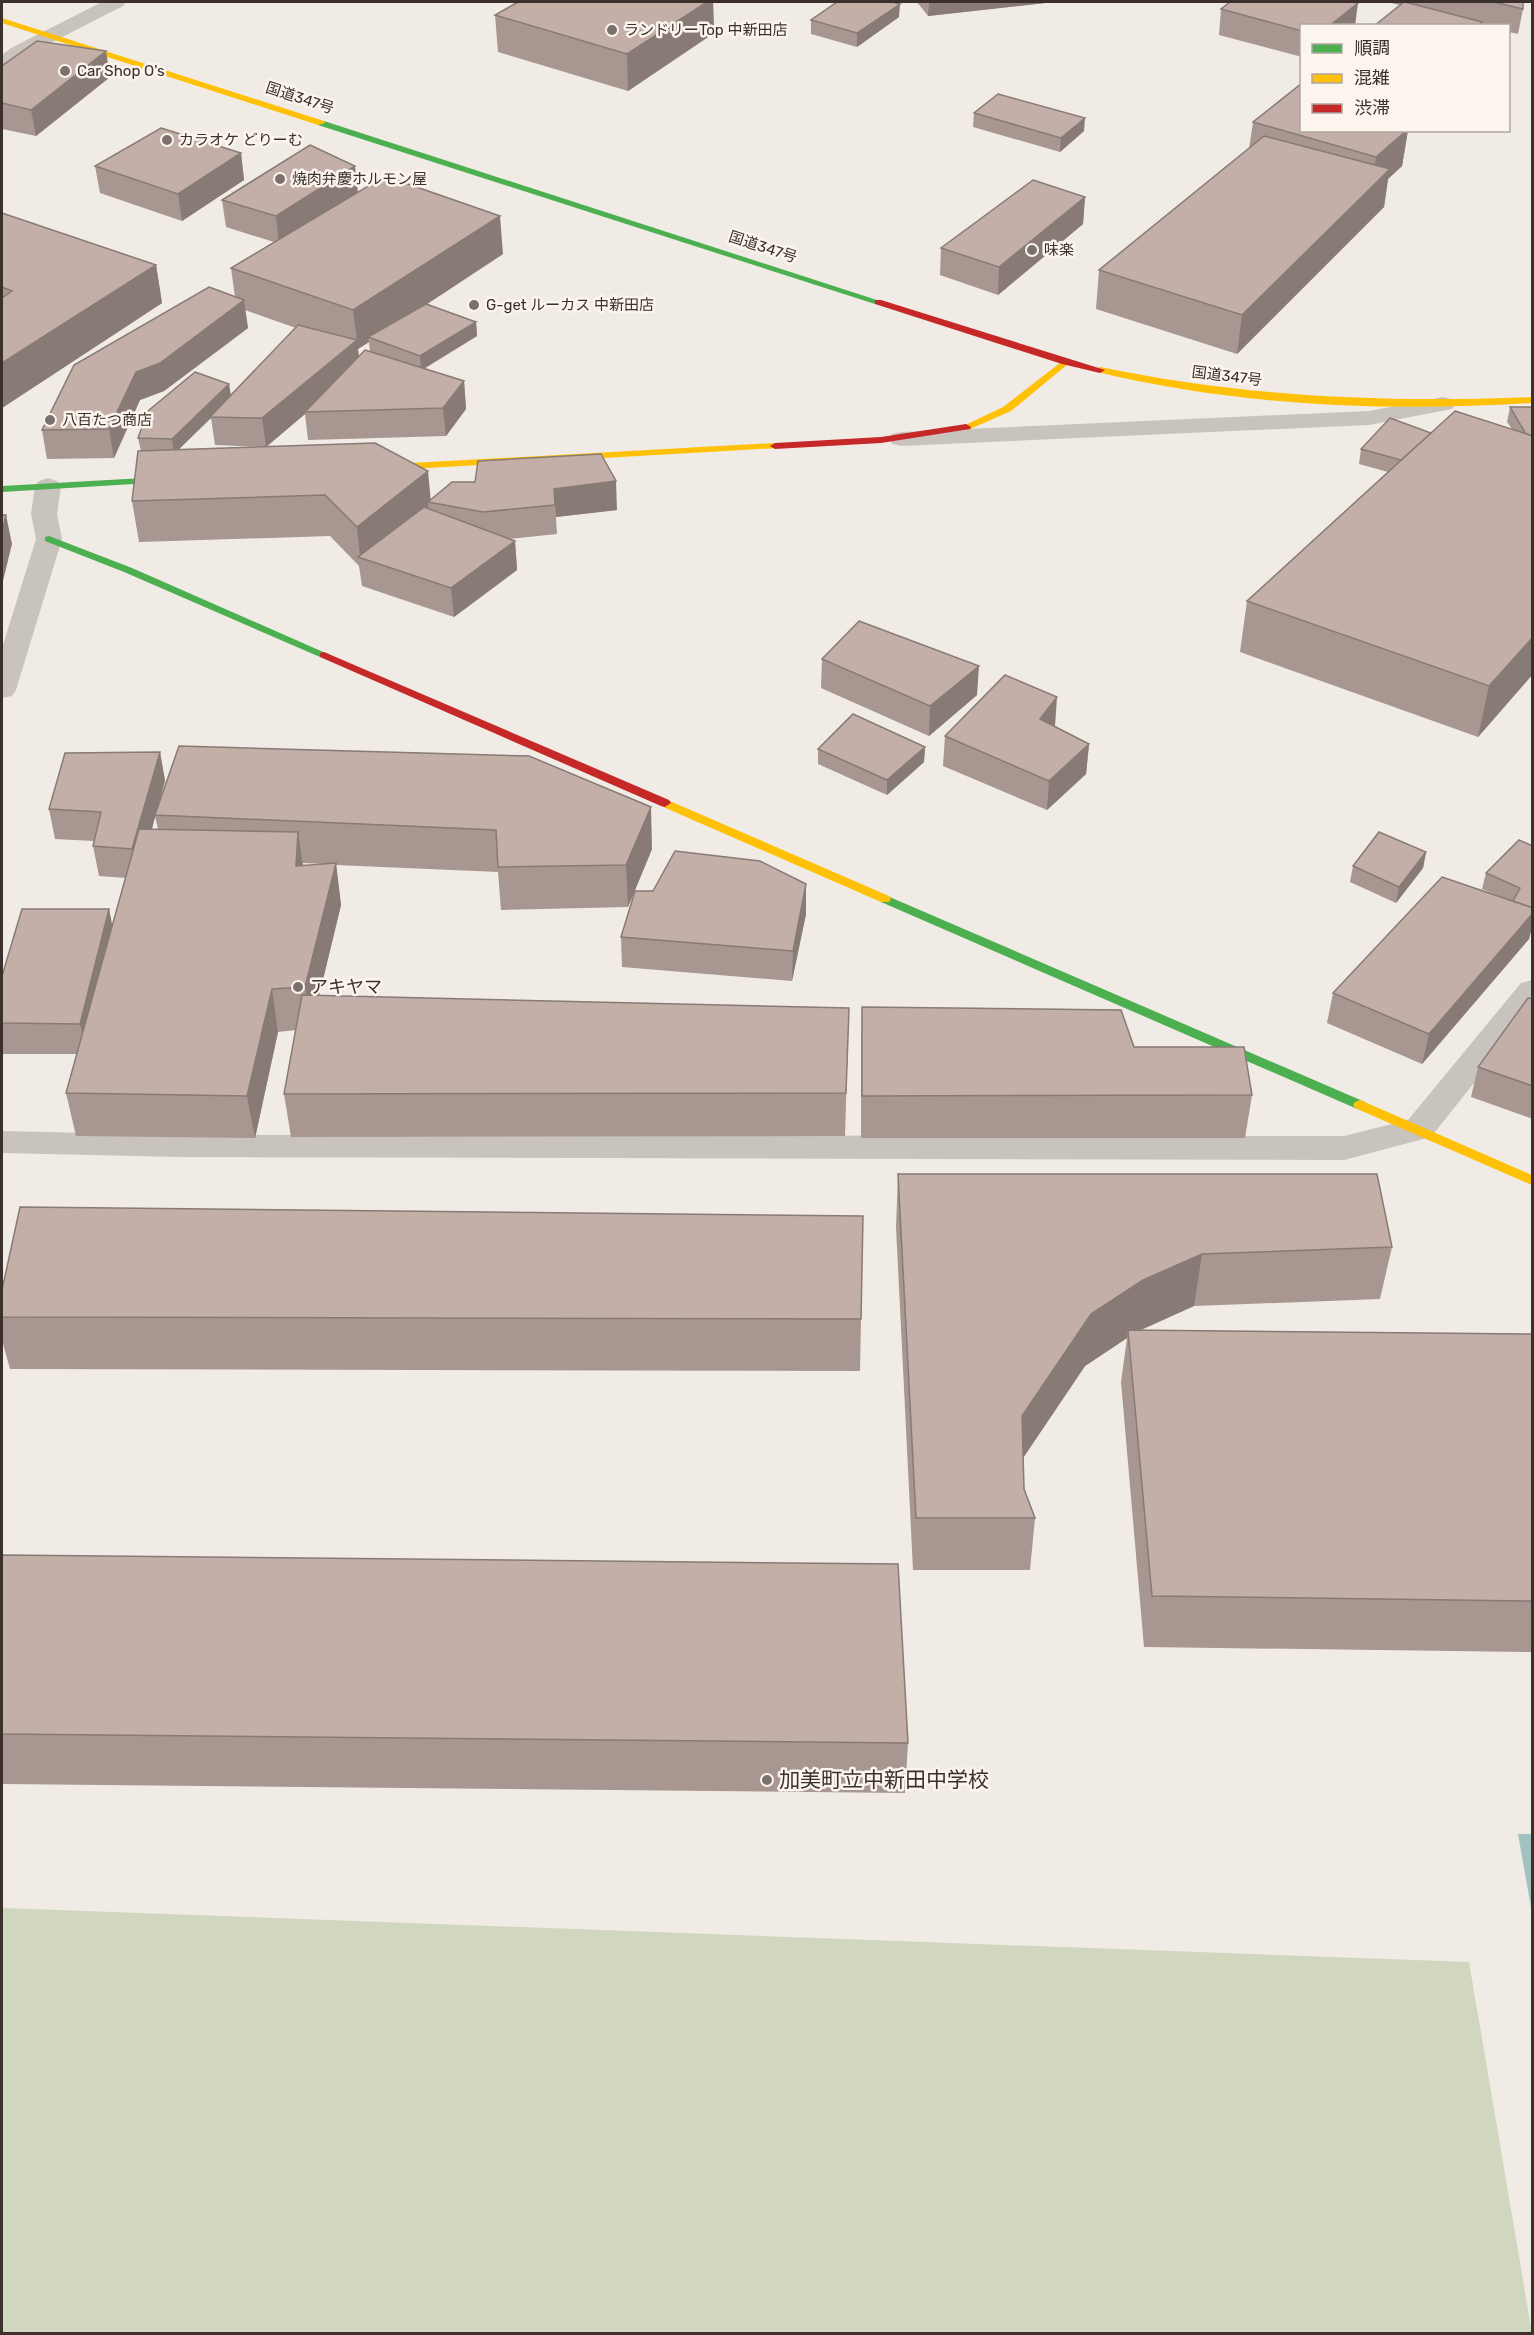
<svg xmlns="http://www.w3.org/2000/svg" width="1534" height="2335" viewBox="0 0 1534 2335" font-family="Rubik,'Noto Sans JP',sans-serif">
<style>
.green{fill:#d1d6bf}
.water{fill:#a1c2c1}
.lines{fill:none;stroke-linecap:round;stroke-linejoin:round}
.street{fill:#c9c3be;fill-rule:evenodd}
.fast{fill:#4caf50;fill-rule:evenodd}
.slow{fill:#ffc107;fill-rule:evenodd}
.jam{fill:#c62828;fill-rule:evenodd}
.wall{fill:#a89690;fill-rule:evenodd}
.shaded-wall{fill:#887a75}
.building{fill:#c3afa7;stroke:#887a75;stroke-width:1.5}
.poi-dot{fill:#7a716c;stroke:#fbf5ee;stroke-width:2}
.labels{text-anchor:middle;stroke-width:5;stroke-linejoin:round;paint-order:stroke}
.far-poi-label{font-size:15px;fill:#3b302b;stroke:#fbf5ee;text-anchor:start}
.far-street-label{font-size:15px;fill:#3b302b;stroke:#fbf5ee}
.poi-label{font-size:18px;fill:#3b302b;stroke:#fbf5ee;text-anchor:start}
.near-poi-label{font-size:21px;fill:#3b302b;stroke:#fbf5ee;text-anchor:start}
</style>
<rect width="100%" height="100%" fill="#f0ebe5"/>
<path class="green" d="M3,1908l1466,54 63,371h-1530z"/>
<path class="water" d="M1518,1834h14v79z"/>
<g class="lines">
<g class="street">
<path d="M102,2h24l-3,4 -98,50 -16,12 -7,2v-15l9,-7z"/>
<path d="M1443,397l9,2 3,5 -3,5 -83,16 -468,21 -9,-2 -3,-5 3,-5 9,-2 468,-21z"/>
<path d="M48,478l9,3 4,5 -4,28 5,25 -46,151 -4,6 -10,2v-50l34,-109 -5,-25 4,-28 4,-5z"/>
<path d="M1532,980v30l-101,127 -87,23 -1164,-3 -178,-4v-22l178,4 1164,1 64,-16 113,-137z"/>
</g>
<g class="fast">
<path d="M318,121h6l559,181 -8,2 -557,-179z"/>
<path d="M179,476l5,3 -1,2 -181,11v-6z"/>
<path d="M49,536l83,32 198,87 -6,3 -4,-1 -196,-85 -79,-31v-4z"/>
<path d="M885,895l480,207 2,3 -7,5 -5,-2 -474,-206 -2,-3 2,-3z"/>
</g>
<g class="slow">
<path d="M2,18l322,103 1,2 -7,2 -316,-102z"/>
<path d="M1065,359l5,3 -2,2 -57,47 -41,18 -4,1 -5,-3 42,-20z"/>
<path d="M1100,367c146,30 283,36 432,30v6c-144,9 -294,3 -435,-31v-4z"/>
<path d="M775,443l5,3 -1,2 -404,23 -5,-3 5,-3z"/>
<path d="M665,799l224,97 2,3 -2,3h-8l-220,-96 -2,-3 2,-3z"/>
<path d="M1360,1100l172,75v10l-177,-77 -2,-3 2,-3z"/>
</g>
<g class="jam">
<path d="M875,300h6l224,70 -5,3 -38,-9 -187,-60z"/>
<path d="M966,424l5,3 -1,2 -89,14 -106,6 -5,-3 5,-3 106,-6z"/>
<path d="M324,652l345,148 2,3 -6,4 -4,-1 -341,-149v-4z"/>
</g>
</g>
<g class="wall">
<path d="M518,2h195l1,31 -86,58 -130,-39 -3,-37z"/>
<path d="M917,2h137l-126,14z"/>
<path d="M1387,2h136v7l-5,25 -9,-2v-6h-26z"/>
<path d="M1221,9l81,17v31l-83,-22z"/>
<path d="M899,17l-42,30 -46,-13v-14z"/>
<path d="M2,66l108,11 -74,59 -34,-7z"/>
<path d="M974,113l110,18 -24,21 -87,-25z"/>
<path d="M1253,122l49,8h106l-6,36 -14,13 -4,28 -147,147 -141,-45 3,-39 150,-121z"/>
<path d="M241,153l3,27 -62,41 -82,-28 -5,-27z"/>
<path d="M358,192l145,62 -76,50 49,18 1,14 -53,33 40,12 2,28 -20,27 -138,4 -3,-26 -39,33 165,53 21,-18 165,28 -61,7 1,17 -48,5 6,2 2,29 -63,47 -92,-31 -3,-20 -29,-30 -191,6 -7,-41 9,-50 -3,-13 91,-54 2,12 65,-68 -51,-18 3,18 -84,63 -24,9 -26,58 -67,1 -5,-29 193,-133 -4,-29 43,-26 -48,-15 -4,-27zM369,342l1,10 -11,4 -1,-7zM211,418l4,27 48,2 -85,3z"/>
<path d="M1085,197l-2,27 -85,71 -58,-20 1,-27z"/>
<path d="M2,213l154,52 6,38 -160,105z"/>
<path d="M1510,407h23v267l-55,63 -238,-85 7,-51 141,-129 -29,-8 2,-15 70,-16 81,-4 -5,-7z"/>
<path d="M822,659l155,36 -48,41 -108,-48z"/>
<path d="M1055,727l34,17 -3,30 -39,36 -104,-44 2,-30z"/>
<path d="M179,746l473,103 -24,58 -127,3 -3,-38 -162,-7 5,40 -22,91 530,12 -4,128 -554,1 -7,-43 12,-64 -18,2 -23,106 -179,-2 -10,-43 11,-39h-75v-78l107,-67 3,18 14,-49 -27,-2 -6,-30 1,-5 -39,-2 -6,-30 111,-57 5,29 -7,24zM155,816l3,13h-6zM303,863l22,1 -22,2z"/>
<path d="M925,747l-1,15 -37,33 -69,-31v-15z"/>
<path d="M1533,846v84l-2,-1 -2,10 -107,125 -95,-41 6,-30 168,-96 -19,-8 4,-16z"/>
<path d="M1426,852l-3,16 -27,35 -46,-21 3,-16z"/>
<path d="M806,914l-14,67 -170,-14 -1,-30z"/>
<path d="M1533,999v120l-62,-22 7,-30z"/>
<path d="M862,1007l272,40 118,48 -7,43h-384v-88z"/>
<path d="M898,1174l494,73 -12,52 -186,7 -53,24 392,4v318l-389,-5 -23,-265 6,-44 -42,28 -62,92 1,31 11,29 -5,52h-117l-17,-343z"/>
<path d="M2,1290l859,29 -1,52 -850,-2 -8,-29z"/>
<path d="M2,1555l906,188 -3,50 -903,-9z"/>
</g>
<g class="shaded-wall">
<path d="M707,2h6l1,31 -86,58 -1,-37z"/>
<path d="M929,2h125l-126,14z"/>
<path d="M1358,3l-3,23h-26z"/>
<path d="M900,4l-1,13 -42,30v-14z"/>
<path d="M106,51l4,26 -74,59 -5,-26z"/>
<path d="M1085,118l-1,13 -24,21 1,-14z"/>
<path d="M1407,130h1l-6,36 -14,13 -4,28 -147,147 5,-39 130,-128 4,-30z"/>
<path d="M241,153l3,27 -62,41 -4,-27z"/>
<path d="M355,166l3,27 -79,51 -3,-28z"/>
<path d="M1085,197l-2,27 -85,71 1,-28z"/>
<path d="M500,216l3,38 -129,85 -6,-2 1,5 -11,7 2,19 -55,44v2l-39,33 -4,-29 95,-78 -4,-30z"/>
<path d="M156,265l6,38 -160,105v-45z"/>
<path d="M244,300l4,28 -84,63 -24,9 -26,58 -5,-29 27,-57z"/>
<path d="M476,322l1,14 -56,34 -1,-14z"/>
<path d="M464,381l2,28 -20,27 -3,-28z"/>
<path d="M229,384l2,14 -21,19 1,1 -37,36 -2,-15z"/>
<path d="M428,471l3,32 -3,-1 1,11 -69,44 -3,-30z"/>
<path d="M616,481l1,29 -61,7 -2,-28z"/>
<path d="M6,515l6,29 -10,41v-53z"/>
<path d="M515,541l2,29 -63,47 -3,-29z"/>
<path d="M1533,637v37l-55,63 11,-51z"/>
<path d="M979,666l-2,29 -48,41 1,-30z"/>
<path d="M1057,697l-2,29 -15,-7z"/>
<path d="M1089,744l-3,30 -39,36 2,-29z"/>
<path d="M925,747l-1,15 -37,33v-15z"/>
<path d="M160,752l5,29 -27,98 -6,-30z"/>
<path d="M651,807l1,42 -24,58 -2,-42z"/>
<path d="M298,832l6,42 -8,-8z"/>
<path d="M1426,852l-3,16 -27,35 3,-16z"/>
<path d="M336,863l5,42 -30,124 -6,-42z"/>
<path d="M806,884v30l-14,67 1,-30z"/>
<path d="M109,909l6,30 -28,115 -7,-30z"/>
<path d="M1533,913v11l-4,15 -107,125 7,-30z"/>
<path d="M272,989l6,43 -23,106 -8,-42z"/>
<path d="M1202,1254l-8,52 -58,26 -8,-2 -1,8 -42,28 -68,101 5,-51 69,-102 52,-34z"/>
</g>
<g class="building">
<path d="M518,2h189l-80,52 -132,-39z"/>
<path d="M837,2h55l8,2 -43,29 -46,-13z"/>
<path d="M1230,2h121l7,1 -29,23h-27v5l-81,-22z"/>
<path d="M1404,2h1l77,20 -4,4h-104z"/>
<path d="M1494,2h29v7z"/>
<path d="M37,41l69,10 -75,59 -29,-7v-37z"/>
<path d="M1302,83v47h105l-31,27 -123,-35z"/>
<path d="M998,94l87,24 -24,20 -87,-25z"/>
<path d="M161,128l80,25 -63,41 -83,-28z"/>
<path d="M1264,136l126,33 -148,146 -143,-45z"/>
<path d="M310,145l45,21 -79,50 -54,-16z"/>
<path d="M385,176l115,40 -147,94 -122,-42z"/>
<path d="M1033,180l52,17 -86,70 -58,-19z"/>
<path d="M2,213l154,52 -154,98v-65l10,-7 -10,-4z"/>
<path d="M209,287l35,13 -84,63 -24,9 -27,57 -67,1 32,-65z"/>
<path d="M426,304l50,18 -56,34 -52,-19z"/>
<path d="M298,325l59,15 -95,78 -52,-1z"/>
<path d="M365,350l99,31 -21,27 -138,4z"/>
<path d="M195,372l34,12 -57,55 -34,-1 10,-27z"/>
<path d="M1510,407h23v29l-7,-2z"/>
<path d="M1455,411l78,25v201l-44,49 -242,-85z"/>
<path d="M1390,418l41,15 -30,27 -40,-11z"/>
<path d="M375,443l53,28 -71,56 -32,-32 -193,6 6,-50z"/>
<path d="M601,454l15,27 -62,8 1,16 -72,7 -55,-10 24,-20h23l3,-21z"/>
<path d="M424,507l91,34 -64,47 -93,-31z"/>
<path d="M2,515h4l-4,17z"/>
<path d="M859,621l120,45 -49,40 -108,-47z"/>
<path d="M1005,675l52,22 -17,22 49,25 -40,37 -104,-45z"/>
<path d="M853,714l72,33 -38,33 -69,-31z"/>
<path d="M179,746l350,10 122,51 -25,58 -128,2 -2,-37 -341,-15z"/>
<path d="M160,752l-28,97 -39,-3 8,-34 -52,-3 16,-56z"/>
<path d="M139,829l159,3 -2,34 40,-3 -31,124 -33,2 -25,107 -181,-3z"/>
<path d="M1379,832l47,20 -27,35 -46,-21z"/>
<path d="M1519,840l14,6v62l-20,-7 7,-13 -34,-15z"/>
<path d="M675,851l85,10 46,23 -13,67 -172,-14 14,-46h18z"/>
<path d="M1442,877l91,31v5l-104,121 -96,-41z"/>
<path d="M22,909h87l-29,115 -78,-1v-47z"/>
<path d="M302,995l547,13 -3,85 -562,1z"/>
<path d="M1528,998l5,1v87l-55,-19z"/>
<path d="M862,1007l259,3 13,37h110l8,48 -390,1z"/>
<path d="M898,1174h479l15,73 -190,7 -59,26 -52,34 -69,102 2,73 11,29h-119z"/>
<path d="M20,1207l843,9 -2,103 -859,-2v-27z"/>
<path d="M1128,1330l405,4v267l-381,-5z"/>
<path d="M2,1555l896,9 10,179 -906,-9z"/>
</g>
<g class="poi-dot">
<circle cx="612" cy="30" r="6"/>
<circle cx="65" cy="71" r="6"/>
<circle cx="167" cy="140" r="6"/>
<circle cx="280" cy="179" r="6"/>
<circle cx="1032" cy="250" r="6"/>
<circle cx="474" cy="305" r="6"/>
<circle cx="50" cy="420" r="6"/>
<circle cx="298" cy="987" r="6"/>
<circle cx="767" cy="1780" r="6"/>
</g>
<g class="labels">
<g class="far-poi-label">
<text x="624" y="35">ランドリーTop 中新田店</text>
<text x="77" y="76">Car Shop O's</text>
<text x="179" y="145">カラオケ どりーむ</text>
<text x="292" y="184">焼肉弁慶ホルモン屋</text>
<text x="1044" y="255">味楽</text>
<text x="486" y="310">G-get ルーカス 中新田店</text>
<text x="62" y="425">八百たつ商店</text>
</g>
<g class="far-street-label">
<text transform="translate(300 98) rotate(18)" y="5">国道347号</text>
<text transform="translate(763 247) rotate(18)" y="5">国道347号</text>
<text transform="translate(1227 376) rotate(7)" y="5">国道347号</text>
</g>
<g class="poi-label">
<text x="310" y="993">アキヤマ</text>
</g>
<g class="near-poi-label">
<text x="779" y="1787">加美町立中新田中学校</text>
</g>
</g>
<rect width="1534" height="2335" fill="none" stroke="#3b302b" stroke-width="6"/>
<rect x="1300" y="24" width="210" height="108" fill="#fbf5ee" stroke="#aea6a0" stroke-width="1.5"/>
<rect x="1312" y="44" width="30" height="9" fill="#4caf50" stroke="#aea6a0" stroke-width="1.5"/>
<text x="1354" y="54" font-size="18" fill="#3b302b">順調</text>
<rect x="1312" y="74" width="30" height="9" fill="#ffc107" stroke="#aea6a0" stroke-width="1.5"/>
<text x="1354" y="84" font-size="18" fill="#3b302b">混雑</text>
<rect x="1312" y="104" width="30" height="9" fill="#c62828" stroke="#aea6a0" stroke-width="1.5"/>
<text x="1354" y="114" font-size="18" fill="#3b302b">渋滞</text>
</svg>
